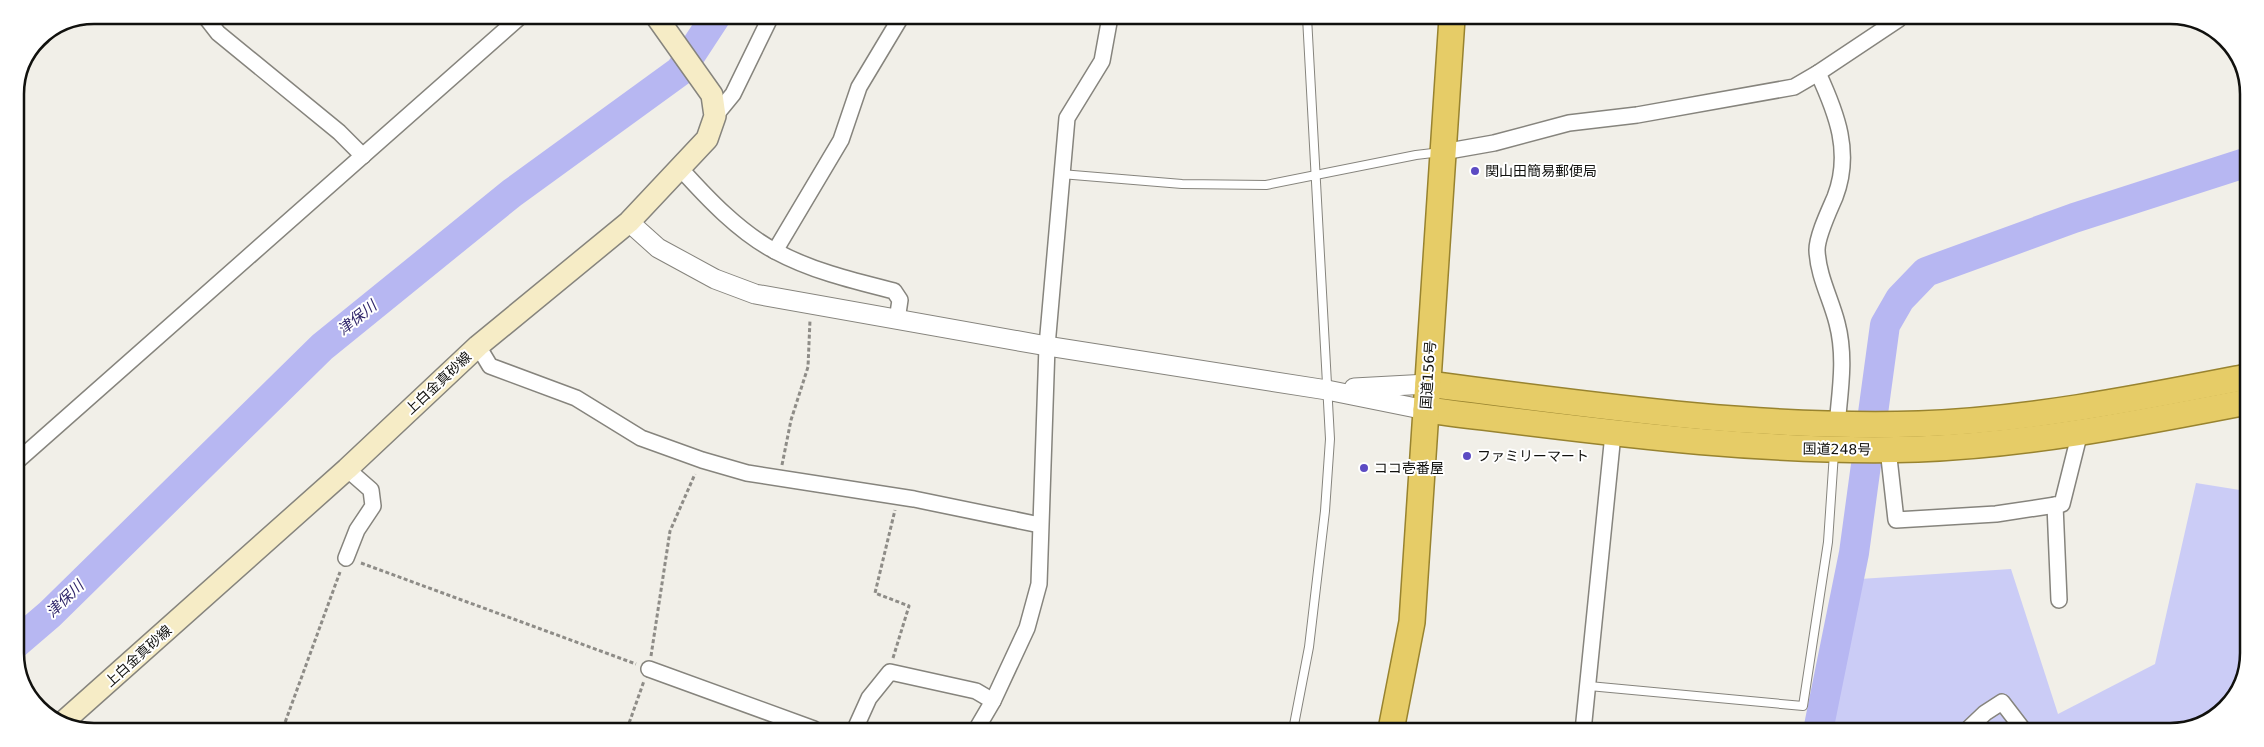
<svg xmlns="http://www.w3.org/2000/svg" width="2264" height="747" viewBox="0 0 2264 747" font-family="'DejaVu Sans','Noto Sans JP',sans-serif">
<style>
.green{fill:#cbccf6}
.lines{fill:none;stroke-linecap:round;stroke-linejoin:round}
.river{stroke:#b7b7f2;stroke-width:30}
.service-casing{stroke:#86847d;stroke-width:10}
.minor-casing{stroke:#86847d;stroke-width:18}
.tertiary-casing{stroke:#86847d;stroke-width:21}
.secondary-casing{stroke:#86847d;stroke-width:24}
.trunk-casing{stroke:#98832f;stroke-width:28}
.path{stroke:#8e8c87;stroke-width:3;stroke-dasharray:4 2.5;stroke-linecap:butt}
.service{stroke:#fff;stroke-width:8}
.minor{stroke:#fff;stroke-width:15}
.tertiary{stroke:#fff;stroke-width:19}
.secondary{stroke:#f6ecc6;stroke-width:21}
.trunk{stroke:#e6cc67;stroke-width:25}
.poi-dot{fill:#5c4bc3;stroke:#fff;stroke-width:2}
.labels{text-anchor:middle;stroke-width:4;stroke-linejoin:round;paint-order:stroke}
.poi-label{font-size:14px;fill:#11110e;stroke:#fff;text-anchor:start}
.street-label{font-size:14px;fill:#11110e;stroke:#fff}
.water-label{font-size:15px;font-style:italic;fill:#30266a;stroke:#fff}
.rim{fill:none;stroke:#11110e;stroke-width:2.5}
</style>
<rect width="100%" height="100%" fill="#f1efe8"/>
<path class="green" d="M2196,483l50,8 -1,187 -27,38 -47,16 -342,-1 31,-152 151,-10 47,145 97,-50z"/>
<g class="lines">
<g class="river">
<path d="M15,644l35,-30 272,-267 190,-154 168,-122 36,-55"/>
<path d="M1818,731l36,-178 31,-228 15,-26 26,-27 148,-54 174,-56"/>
</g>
<g class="service-casing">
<g id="service">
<path d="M1061,174l121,10 84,1 150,-30 25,-3"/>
<path d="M1589,686l214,20 25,-164 6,-89"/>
<path d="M1293,730l16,-83 16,-136 5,-72 -23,-422"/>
</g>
</g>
<g class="minor-casing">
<g id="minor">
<path d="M204,15l14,18 121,99 24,24"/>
<path d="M36,42l7,-6"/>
<path d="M1818,73c19,41 34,80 17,124 -6,14 -18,39 -18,53 1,26 14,49 20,73 9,34 3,68 0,102"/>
<path d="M715,116l18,-22 38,-78"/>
<path d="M1443,152l51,-9 75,-20 68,-8 157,-28 24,-14 81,-54"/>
<path d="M680,168c27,30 59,64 95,83 37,20 79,30 119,40l6,9 -3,20"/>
<path d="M775,251l66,-111 18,-53 42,-70"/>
<path d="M478,346l12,20 86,32 65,40 61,22 45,13 167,26 126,26"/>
<path d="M1888,449l8,71 100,-6 66,-10 18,-72"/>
<path d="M15,463l506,-447"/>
<path d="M2055,505l4,95"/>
<path d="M346,558l11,-28 16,-24 -2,-16 -24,-21"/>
<path d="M649,669l165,60"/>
<path d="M855,729l14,-31 21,-26 86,19 17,10"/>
<path d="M976,730l17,-29 34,-73 12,-44 8,-238 20,-228 35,-57 8,-44"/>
<path d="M1583,731l30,-297"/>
<path d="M1965,732l20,-19 17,-11 23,30"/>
</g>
</g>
<g class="tertiary-casing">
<g id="tertiary">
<path d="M629,222l29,26 57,31 40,15 292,52 280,44 99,20"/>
<path d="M1354,388l74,-4"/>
</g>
</g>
<g class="secondary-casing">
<path id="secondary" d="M62,723l285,-254 131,-123 151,-124 78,-83 8,-23 -3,-21 -56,-79"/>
</g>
<g class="trunk-casing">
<g id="trunk">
<path d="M1428,384c162,21 326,45 491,40 110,-4 220,-26 328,-47"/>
<path d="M1426,410c163,20 327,44 492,39 111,-4 220,-26 329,-47"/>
<path d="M1391,730l21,-108 40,-604"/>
</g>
</g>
<g class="path">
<path d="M782,465l9,-45 17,-53 2,-47"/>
<path d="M361,563l275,101"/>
<path d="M651,656l19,-125 25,-57"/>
<path d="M893,658l16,-52 -34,-13 20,-83"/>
<path d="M283,728l57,-156"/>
<path d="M627,729l17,-48"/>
</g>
<use href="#service" class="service"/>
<use href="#minor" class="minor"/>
<use href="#tertiary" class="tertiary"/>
<use href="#secondary" class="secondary"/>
<use href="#trunk" class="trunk"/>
</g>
<g class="poi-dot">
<circle cx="1475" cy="171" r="5"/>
<circle cx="1467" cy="456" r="5"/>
<circle cx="1364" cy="468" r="5"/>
</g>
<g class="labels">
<g class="poi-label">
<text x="1485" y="176">関山田簡易郵便局</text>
<text x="1477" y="461">ファミリーマート</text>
<text x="1374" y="473">ココ壱番屋</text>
</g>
<g class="street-label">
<text transform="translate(1428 375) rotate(-86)" y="5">国道156号</text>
<text transform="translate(438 383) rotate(-43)" y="5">上白金真砂線</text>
<text transform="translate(1837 449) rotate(1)" y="5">国道248号</text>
<text transform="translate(138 656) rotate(-42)" y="5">上白金真砂線</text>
</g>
<g class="water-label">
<text transform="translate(357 318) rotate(-39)" y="5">津保川</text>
<text transform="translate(65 599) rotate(-44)" y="5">津保川</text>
</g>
</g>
<path d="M0 0H2264V747H0ZM94 24H2170A70 70 0 0 1 2240 94V653A70 70 0 0 1 2170 723H94A70 70 0 0 1 24 653V94A70 70 0 0 1 94 24Z" fill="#fff" fill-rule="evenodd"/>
<path class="rim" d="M94 24H2170A70 70 0 0 1 2240 94V653A70 70 0 0 1 2170 723H94A70 70 0 0 1 24 653V94A70 70 0 0 1 94 24Z"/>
</svg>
